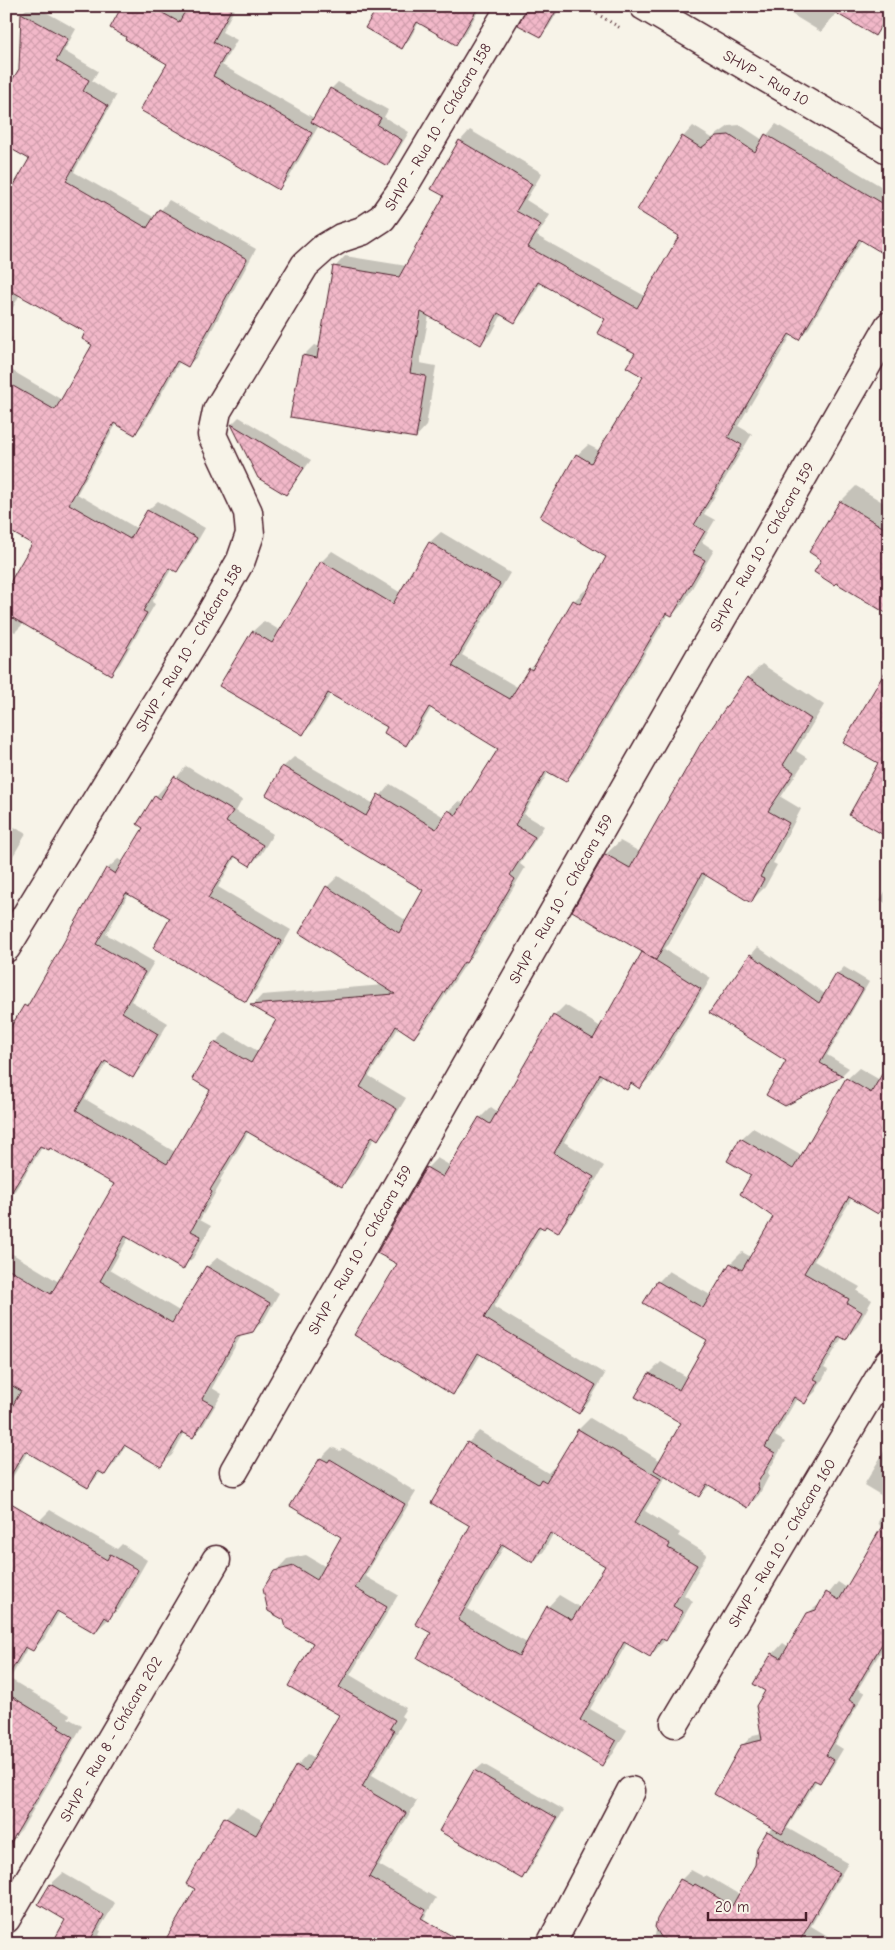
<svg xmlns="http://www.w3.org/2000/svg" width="895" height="1950" viewBox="0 0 895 1950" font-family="'Comic Neue',sans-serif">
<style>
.shadow{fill:#0003;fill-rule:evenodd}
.building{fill:url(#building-cross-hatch);stroke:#4a1f2b;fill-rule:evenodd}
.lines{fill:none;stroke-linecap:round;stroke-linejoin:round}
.street-casing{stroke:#4a1f2b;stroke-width:31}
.secondary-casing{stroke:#4a1f2b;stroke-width:31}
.path{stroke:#4a1f2b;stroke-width:3;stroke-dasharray:1 4;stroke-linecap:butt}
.street{stroke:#f7f3e8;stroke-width:28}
.secondary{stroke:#f7f3e8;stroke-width:28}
.labels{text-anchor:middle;stroke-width:5;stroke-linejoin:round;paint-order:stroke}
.street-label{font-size:15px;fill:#4a1f2b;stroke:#f7f3e8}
</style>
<defs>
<pattern id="building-cross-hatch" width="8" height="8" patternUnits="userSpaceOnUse" patternTransform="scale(1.25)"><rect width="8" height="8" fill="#f2b8c9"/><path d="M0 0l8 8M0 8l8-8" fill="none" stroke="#d19ead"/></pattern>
</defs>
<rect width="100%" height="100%" fill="#f7f3e8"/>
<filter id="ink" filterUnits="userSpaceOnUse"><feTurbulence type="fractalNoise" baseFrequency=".02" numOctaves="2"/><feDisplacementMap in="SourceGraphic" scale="10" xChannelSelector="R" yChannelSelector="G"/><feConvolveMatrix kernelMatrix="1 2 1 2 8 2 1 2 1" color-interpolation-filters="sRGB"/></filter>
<g filter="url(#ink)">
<g class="shadow">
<path d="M29,6h6l41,23 -12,22 34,20 -6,10 24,15 -42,76 81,46 14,-18 87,49 -59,108 -10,9 -7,-5 -36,63 -9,9 -18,-10 -40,71 61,35 10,-19 10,-9 47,27 -19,33 -10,10 -4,-3 -20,34 3,2 -35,60 -9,9 -87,-50 -9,9 -9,-5v-36l28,-48 -28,-16v-160l56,33 32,-55 -7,-13 -67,-38 -14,27v-119l25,-43 -11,-90 2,-56z"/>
<path d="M123,6h113l-14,26 15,8 -15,25 92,53 17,-29 7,-7 50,28 -4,7 25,15 -15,25 -7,7 -68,-39 -30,53 -10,10 -110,-125z"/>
<path d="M380,6h101l-17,30 -8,7 -37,-21 -10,18 -7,8z"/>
<path d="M528,6h33l-13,22 -8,8z"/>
<path d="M778,6h111v25l-7,-4 -7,8 -38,-23 -16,20z"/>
<path d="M776,124l113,67v64l-27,-16 -53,89 -10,10 -7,-4 -54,92 14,8 -48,80 11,6 -13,22 12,8 -31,54 -11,11 -3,-2 -93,157 -11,11 -16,-10 -25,43 20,12 -24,38 5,4 -49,83 -7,8 -44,67 -11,11 -15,-10 -30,49 37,22 -18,30 -10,10 -3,-1 -22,38 -11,10 -93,-54 -29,49 2,1 -22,39 11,6 -18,32 -11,10 -53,-31 -19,33 71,42 26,-45 11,-10 61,36 -15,27 -11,11 -11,3 -30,54 10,6 -19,32 -10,11 -8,-5 -13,23 -11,10 -35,-20 -11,18 -10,11 -4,-2 -13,15 -60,-36 -16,27 -6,6v-234l53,32 57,-98 -65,-38h-8l-37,59v-175l30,-36 71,-125 11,-10 6,3 21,-35 11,-31 10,-11 3,2 17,-21 56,34 -6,11 37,23 -12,20 -11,11 -14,-9 -18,31 73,43 -35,60 -11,11 -73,-83 -43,-25 -23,41 48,28 -23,39 37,22 -25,43 -10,10 -25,-15 -23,38 90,53 37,-62 3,-47 11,-11 33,20 18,-33 -24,-14 9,-10 122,-10 -83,-53 26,-45 11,-11 69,45 18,-32 -142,-122 11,-10 80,47 16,-20 54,33 15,-16 6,3 35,-56 -68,-41 -16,27 -10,11 -17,-18 -58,-34 -18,30 -11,11 -81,-49 32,-54 11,-10 17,10 41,-70 10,-10 69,42 29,-51 11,-10 69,41 -48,82 57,33 11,-19 10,-10 34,-58 11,-11 3,2 20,-35 -31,-102 11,-10 12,6 45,-75 -9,-23 -29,-35 -66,-36 -16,29 -10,10 -13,-7 -10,19 -11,10 -52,-28 -9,48 16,3 -10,60 -10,11 -113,-81 11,-11 6,2 15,-80 10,-11 62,10 39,-70 14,-55 10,-11 72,43 -16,27 24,15 -13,21 108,60 36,-60 2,-99 10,-11 19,12 17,-12 11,-1 23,15z"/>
<path d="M6,334l7,4 -7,11z"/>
<path d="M239,417l72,43 -25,34 -27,-16 -27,-54z"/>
<path d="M856,486l33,20v107l-53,-32 -13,-22 -13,-8 31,-50z"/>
<path d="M762,664l62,41 -28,46 11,7 -26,39 20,12 -28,54 4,2 -12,22 -14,14 -44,-26 -38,69 -5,5 47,29 -60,99 -11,10 -8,-4 -5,5 -24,-13 -39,67 40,24 -21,36 -25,30 -11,-7 -5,1 -48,81 111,67 -16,28 -10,10 -98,-58 -17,28 -11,11 -54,-129 28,-96 10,-10 14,8 29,-48 11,-11 7,5 56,-96 11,-11 36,22 44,-75 -71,-42 32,-56 14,-13 20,11 108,-174z"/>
<path d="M6,822l20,12 -20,34z"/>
<path d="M889,885v20l-9,-5z"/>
<path d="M758,947l67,47 12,-19 7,-8 25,15 -42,73 22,13 -7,7 -57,30 2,-45 -36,-105z"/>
<path d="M859,1068l21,12 9,2v122l-11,9 -26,-15 -38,63 46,26 -3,4 15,9 -15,27 -11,11 -3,-2 -19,32 4,2 -12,21 -11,11 -8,-4 -22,38 10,6 -17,30 1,4 -10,19 -12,12 -37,-22 -11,11 -33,-20 -21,35 35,22 -2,3 29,18 -23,41 9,6 -16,27 -27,28 -23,-13 -37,66 37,21 -14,24 -11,11 -169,-132 39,-107 -39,-24 35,-59 11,-12 69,42 5,-5 2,2 24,-41 11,-11 71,43 22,-38 -46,-27 13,-23 11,-11 26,15 22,-37 -51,-58 11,-11 43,25 19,-33 11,-11 9,5 24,-41 -22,-41 -12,-36 12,-11 49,28 45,-77zM553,1534l53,31 -25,43 -22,-13 -11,12 -21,36 -59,-34 37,-64 28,17 11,-11z"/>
<path d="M889,1443v57l-25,-15z"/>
<path d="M332,1447l8,4 3,-3 73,44 -51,84 33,19 -48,80 56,33 -5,8 4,3 -33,56 45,26 -38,64 57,33 -13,22 -226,-32 -9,-5 37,-65 12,-12 28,16 32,-56 11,-12 7,4 25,-44 -26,-71 -39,-71 12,-13 19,-4 20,12 17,-30 -51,-31 29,-48z"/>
<path d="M889,1504v134l-31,51 7,4 -30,51 8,5 -13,22 -10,10 -3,-1 -30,48 61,35 -37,63 25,15 -2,3h-184l5,-9 3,-15 23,-40 10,-10 13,7 2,-2 34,20 17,-29 11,-34 5,-5 -31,-81 11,-11 9,-2 11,-79 10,-11 6,4 19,-34 14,-11 16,-20 9,6 34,-60 -3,-6z"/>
<path d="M50,1510l67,39 5,-5 25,16 -27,48 -25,24 -35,-21 -16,28 -11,11 -5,-3 -18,32 60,36 -2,3 14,8 -60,103 -10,10 -6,-3v-258l34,-58z"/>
<path d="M483,1764l81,46 -35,60 -8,7 -46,-106z"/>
<path d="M63,1873l52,30 -16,27 2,1 -2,4 15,9h-60l13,-24 -27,-16 11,-20z"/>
</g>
<g class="building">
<path d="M122,6h28l29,16 9,-16h45l-20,36 15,8 -15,26 99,57 -33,57 -139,-80 27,-46 -42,-25 1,-2 -16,-9z"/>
<path d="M378,6h101l-23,39 -39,-23 -15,27 -37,-21z"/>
<path d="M527,6h32l-18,31 -23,-12z"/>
<path d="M824,6h65v7l-14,23z"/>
<path d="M21,13l47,26 -12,22 33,19 -6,11 25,15 -42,75 81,47 12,-19 88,50 -59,108 -11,-6 -42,74 -21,-12 -45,81 61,35 17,-29 50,28 -20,34 -8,-4 -26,43 4,2 -36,62 -105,-61v-25l26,-45 -26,-15v-147l49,28 37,-65 -10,-6 3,-7 -79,-44v-89l23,-40 -23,-13v-56l13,-21z"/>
<path d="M330,88l51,30 -4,7 25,15 -15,26 -76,-44z"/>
<path d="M765,134l124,73v50l-30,-18 -60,101 -10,-6 -31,51 -30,52 14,8 -48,80 11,6 -13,22 13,7 -33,56 -6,-3 -100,169 -20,-11 -31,54 20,12 -25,38 5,4 -49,84 -2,-1 -50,76 -18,-12 -36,61 37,22 -19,31 -6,-4 -30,51 -96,-56 -36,59 2,2 -21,39 10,5 -18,34 -58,-34 -25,45 72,42 34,-57 64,37 -17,29 -16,4 -35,63 11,6 -20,33 -11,-6 -21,35 -37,-22 -19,30 -7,-4 -10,17 -63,-37 -19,32v-66l15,-26 -15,-9v-115l45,27 63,-110 -64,-36 -1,2 -9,-4 -34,55v-166l18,-30 3,2 79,-139 9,6 28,-46 -6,-4 18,-29 5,4 14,-23 59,35 -7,11 37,23 -13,21 -16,-10 -26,42 73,43 -35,61 -93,-54 17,-30 -44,-25 -30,51 49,28 -23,40 36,22 -25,44 -28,-17 -29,49 91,54 43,-74 -18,-11 22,-37 37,21 25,-43 -26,-15 145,-11 -96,-61 27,-47 73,47 24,-43 -157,-95 16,-29 84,50 12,-22 58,35 12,-19 8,5 42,-66 -69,-42 -23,39 -22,-13 3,-6 -59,-34 -25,42 -84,-49 33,-55 20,12 49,-82 72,43 36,-62 71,42 -48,82 58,33 19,-31 3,2 41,-70 7,4 26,-47 -66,-40 36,-63 15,9 52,-86 -17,-10 9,-14 -38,-20 8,-14 -67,-37 -23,41 -17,-10 -17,32 -60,-33 -11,61 16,3 -10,62 -126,-21 12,-62 15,3 16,-92 66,11 45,-81 -13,-7 28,-49 73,44 -16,27 25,14 -13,22 109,61 42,-72 -42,-26 45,-74 19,12 16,-12 12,-1 26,17z"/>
<path d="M231,424l73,44 -18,27 -28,-17z"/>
<path d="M840,501l49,30v84l-53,-32 -2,2 -20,-13 7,-12 -12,-8z"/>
<path d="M889,665v173l-40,-23 29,-52 -35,-20z"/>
<path d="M747,677l64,42 -28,46 11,7 -26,39 21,12 -29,54 4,2 -13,24 -49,-30 -46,87 -84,-49 33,-57 25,14 71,-125z"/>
<path d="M642,952l59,37 -61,100 -9,-6 -4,7 -27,-16 -46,79 40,24 -22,37 -2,-1 -12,20 -12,-7 -2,3 -5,-3 -55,92 112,67 -17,29 -101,-61 -25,42 -99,-60 43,-71 -20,-11 49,-86 17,10 36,-60 11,7 63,-109 40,24z"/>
<path d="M750,954l69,49 17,-29 27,15 -43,74 23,13 -58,30 -19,-11 20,-34 -77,-48z"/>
<path d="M889,1062v133l-11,19 -29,-17 -45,76 45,26 -2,4 15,9 -16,28 -7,-4 -25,43 4,2 -13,23 -11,-7 -29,50 10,6 -18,31 2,5 -11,19 -41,-24 -8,13 -45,-27 27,-47 -46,-26 14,-24 30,17 28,-50 -64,-37 14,-22 46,27 27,-45 12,7 31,-53 -33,-23 11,-19 -24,-14 13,-23 53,31 53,-91 25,15z"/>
<path d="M578,1429l83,50 -27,44 36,21 -2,4 29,17 -24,41 10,6 -17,29 -5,-3 -11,19 -26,-15 -44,78 36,21 -14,25 -185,-108 14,-25 -16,-9 55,-98 -39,-23 36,-61 71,42 3,-5 5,3zM550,1533l55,33 -33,54 -25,-14 -28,50 -61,-36 44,-76 31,19z"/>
<path d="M320,1458l8,4 2,-3 75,45 -50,84 32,19 -48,80 56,33 -5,8 4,3 -32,56 44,26 -37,64 57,33 -5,8 45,26h-303l32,-55 -9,-5 38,-67 32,18 40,-70 10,6 33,-56 -51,-29 25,-43 -27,-15 -2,-8 -16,-9 -5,-22 11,-18 20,-5 23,14 24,-43 -51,-31z"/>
<path d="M6,1500l101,60 3,-6 28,16 -29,50 -4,-3 -10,16 -38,-22 -24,40 -8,-4 -19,33z"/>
<path d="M889,1514v118l-40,68 7,4 -30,51 8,5 -14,23 -6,-3 -32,54 -68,-40 27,-49 21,-5 -6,-34 9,-15 -12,-7 19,-31 9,5 26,-45 9,-3 10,-18 13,8z"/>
<path d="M6,1693l54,33 -2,2 15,9 -67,114z"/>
<path d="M474,1770l83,48 -35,61 -83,-48z"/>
<path d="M767,1831l72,42 -41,71h-126l-11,-7 -6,-10 2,-8 23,-40 13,7 2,-2 37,22 23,-41 2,-17z"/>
<path d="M50,1884l54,31 -16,29h-36l13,-24 -27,-16z"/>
</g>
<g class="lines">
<g class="street-casing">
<g id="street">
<path d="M6,948l204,-333 31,-55 9,-26 -2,-22 -36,-77 5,-24 88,-146 19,-17 17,-10 21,-7 20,-13 19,-27 110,-185"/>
<path d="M234,1471l655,-1145"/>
<path d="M675,1723l214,-361"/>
<path d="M6,1919l210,-359"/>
<path d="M551,1944l80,-153"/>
</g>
</g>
<g class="secondary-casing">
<path id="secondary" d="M644,6l245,144"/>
</g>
<g class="path">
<path d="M584,6l38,23"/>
<path d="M882,181l7,4"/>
</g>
<use href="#street" class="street"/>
<use href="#secondary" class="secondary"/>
</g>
</g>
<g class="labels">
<g class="street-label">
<text transform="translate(766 78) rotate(30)" y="5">SHVP - Rua 10</text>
<text transform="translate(438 127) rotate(-59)" y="5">SHVP - Rua 10 - Chácara 158</text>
<text transform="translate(762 547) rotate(-60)" y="5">SHVP - Rua 10 - Chácara 159</text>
<text transform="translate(189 648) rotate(-59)" y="5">SHVP - Rua 10 - Chácara 158</text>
<text transform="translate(561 899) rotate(-60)" y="5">SHVP - Rua 10 - Chácara 159</text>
<text transform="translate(360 1250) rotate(-60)" y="5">SHVP - Rua 10 - Chácara 159</text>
<text transform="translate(782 1543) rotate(-59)" y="5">SHVP - Rua 10 - Chácara 160</text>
<text transform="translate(111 1739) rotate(-60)" y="5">SHVP - Rua 8 - Chácara 202</text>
</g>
</g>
<rect width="895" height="1950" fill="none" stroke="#f7f3e8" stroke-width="25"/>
<rect x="12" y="12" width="870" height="1925" fill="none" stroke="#4a1f2b" stroke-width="2" filter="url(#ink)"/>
<path d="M708 1912v8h98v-8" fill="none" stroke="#4a1f2b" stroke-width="2.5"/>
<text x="715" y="1912" font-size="15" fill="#4a1f2b" stroke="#f7f3e8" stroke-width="4" paint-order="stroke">20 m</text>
</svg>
